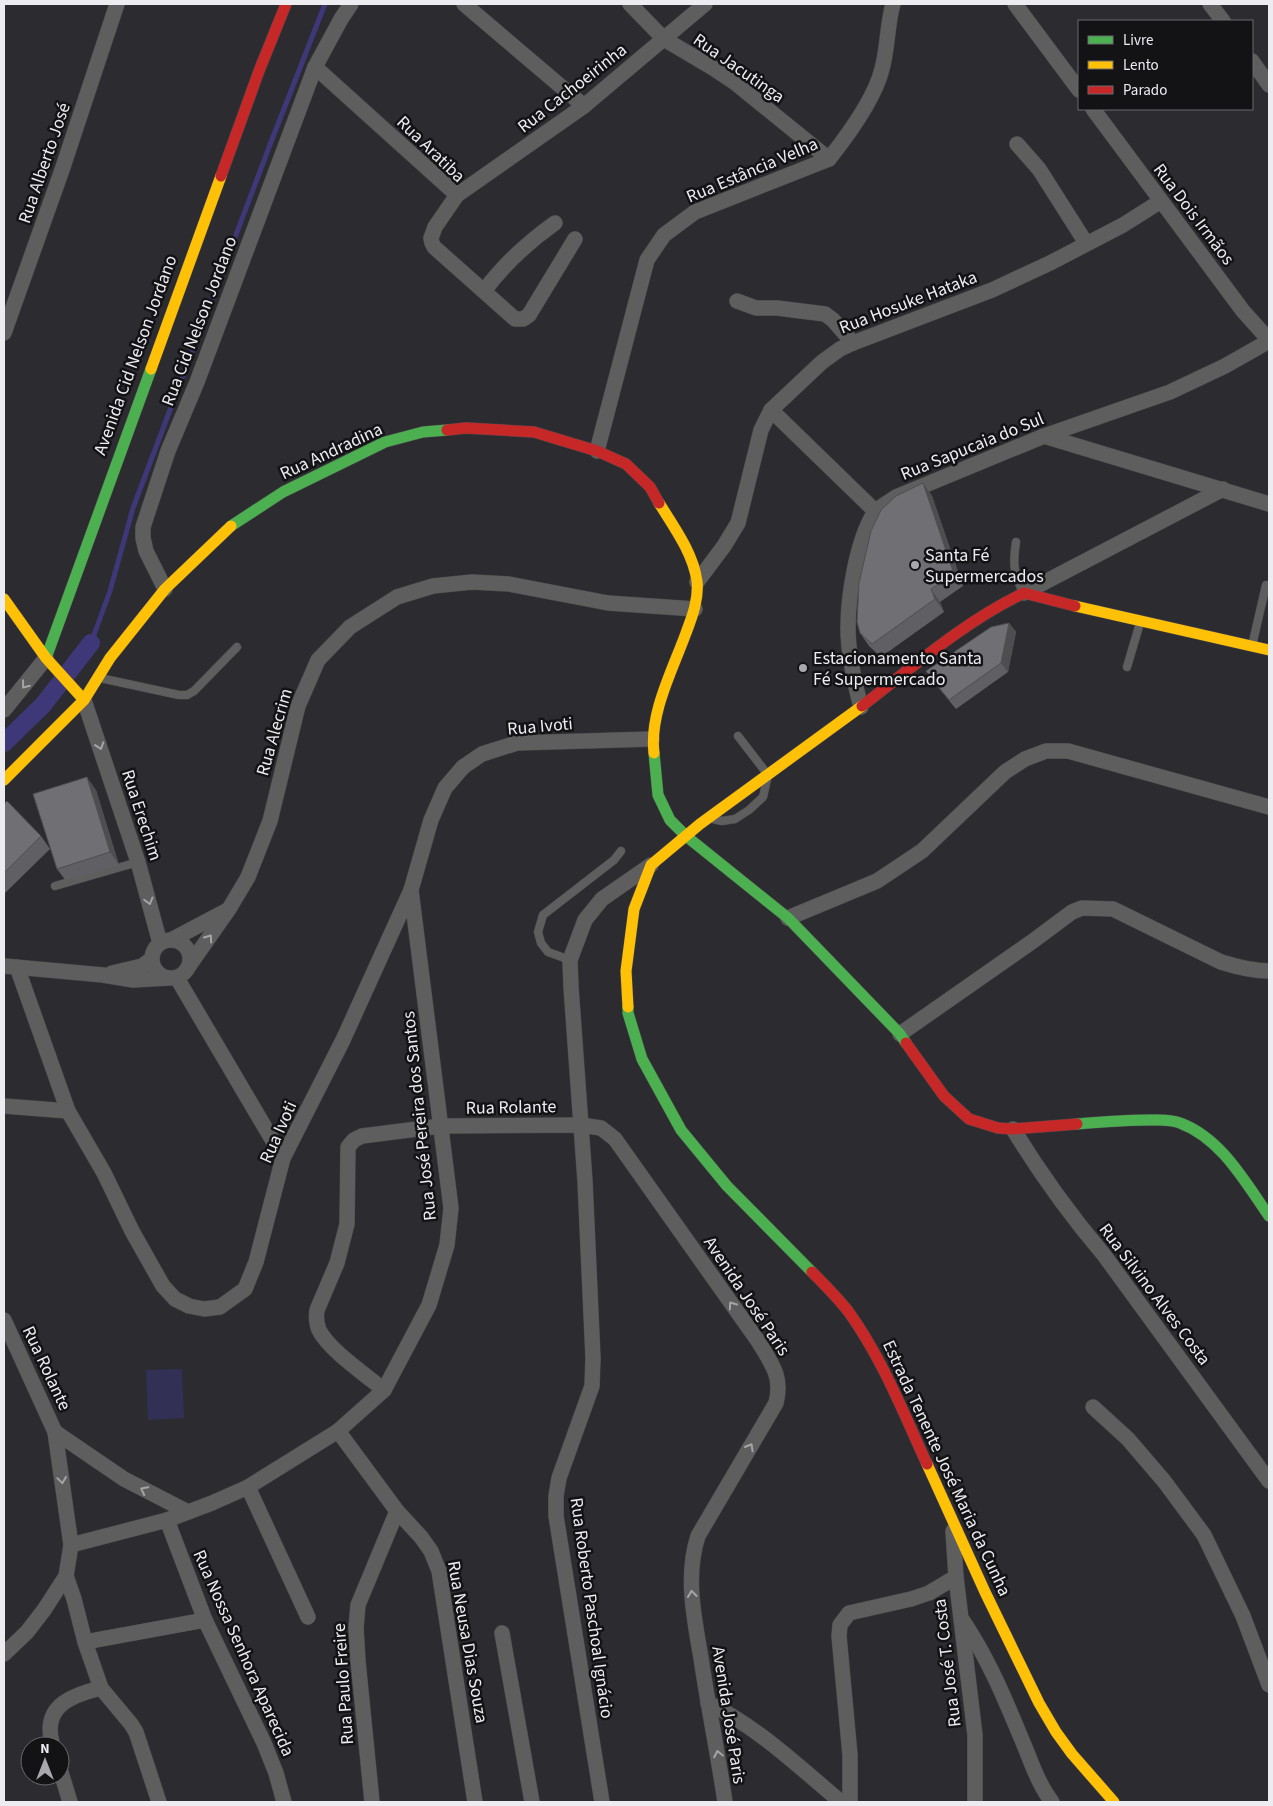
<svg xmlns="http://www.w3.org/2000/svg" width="1273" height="1806" viewBox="0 0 1273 1806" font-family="'Source Sans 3',sans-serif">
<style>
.green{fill:#323054}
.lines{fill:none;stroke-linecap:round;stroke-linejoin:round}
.stream{stroke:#3e3879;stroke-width:5}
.canal{stroke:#3e3879;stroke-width:18}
.lane-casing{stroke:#47474a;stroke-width:9}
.street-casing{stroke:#47474a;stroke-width:16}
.fast-casing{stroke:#47474a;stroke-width:12}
.slow-casing{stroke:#47474a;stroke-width:12}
.jam-casing{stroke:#47474a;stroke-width:12}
.lane{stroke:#5d5e5d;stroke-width:8}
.street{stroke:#5d5e5d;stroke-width:15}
.fast{stroke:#4caf50;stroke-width:11}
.slow{stroke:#ffc107;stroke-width:11}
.jam{stroke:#c62828;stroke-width:11}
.wall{fill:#606064}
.shaded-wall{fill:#4e4e51}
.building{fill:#707074;stroke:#4e4e51}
.oneway{stroke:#a4a5a7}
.poi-dot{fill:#a8a8ad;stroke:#131316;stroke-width:2}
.labels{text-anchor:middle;stroke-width:5;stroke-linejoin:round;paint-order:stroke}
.street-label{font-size:18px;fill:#ececf1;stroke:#131316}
.poi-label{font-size:18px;fill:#ececf1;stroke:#131316;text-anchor:start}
</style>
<rect width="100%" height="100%" fill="#2b2b30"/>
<path class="green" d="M182,1369l2,49 -36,2 -2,-50z"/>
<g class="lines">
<path class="stream" d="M91,643l19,-52 23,-83 138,-366 54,-138"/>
<path class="canal" d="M4,743l39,-38 48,-62"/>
<g class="lane-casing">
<g id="lane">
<path d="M1016,542c-3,20 -3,31 7,50"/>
<path d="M1252,646l14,-61"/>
<path d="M1127,667l13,-44"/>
<path d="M100,678l79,17h8l7,-4 43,-44"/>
<path d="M713,819l9,2 13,-2 14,-9 14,-13 5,-22 -30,-39"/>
<path d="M55,886l83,-24"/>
<path d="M570,960l-22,-8 -7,-9 -3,-11 5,-17 71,-55 7,-9"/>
</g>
</g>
<g class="street-casing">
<g id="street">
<path d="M464,4l120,102"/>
<path d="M630,4l34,35 49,29 21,14 95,77"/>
<path d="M1015,4l64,86"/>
<path d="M1210,4l13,17"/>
<path d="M1252,61l17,24"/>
<path d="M315,67l142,128"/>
<path d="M1093,109l150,202 26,29"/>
<path d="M1017,144l22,25 47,74"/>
<path d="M575,239l-46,76 -6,4h-8l-81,-72 -2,-4 -1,-5 4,-11 22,-32 127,-89 121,-102"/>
<path d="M484,291c20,-27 43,-48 71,-68"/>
<path d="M737,301l19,7h21l48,6 8,6 20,23"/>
<path d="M4,333l58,-163 55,-166"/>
<path d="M771,410l104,101"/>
<path d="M1044,436l225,68"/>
<path d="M597,451l50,-191 17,-25 31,-23 134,-53c19,-24 46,-61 53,-90 6,-22 5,-44 11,-65"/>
<path d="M697,582l27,-36 14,-23 23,-93 10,-20 51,-48 18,-13 13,-6 139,-53 58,-27 73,-38 38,-24"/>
<path d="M165,589l-19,-38 -3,-13v-11l25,-76 29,-69 118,-315 26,-48 10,-15"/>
<path d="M1024,593l199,-104"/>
<path d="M84,700l54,162 22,81"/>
<path d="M861,707c-7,-26 -13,-53 -13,-79 0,-34 9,-87 26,-115 5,-6 15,-11 22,-16l148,-61 126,-44 55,-26 44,-25"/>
<path d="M4,710l42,-52"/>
<path d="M788,918l89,-37 45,-30 83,-79 20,-13 21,-8h22l201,56"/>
<circle cx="171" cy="959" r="19"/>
<path d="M171,940l55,-29"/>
<path d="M4,966l99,9 30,5 36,-2"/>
<path d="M189,966l40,-57 19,-32 22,-56 28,-115 20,-46 32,-33 47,-30 36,-11 39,-4 37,2 99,19 87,6"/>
<path d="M17,967l51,144 36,62 28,58 31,55 12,13 14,7 15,3 16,-2 25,-18 11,-27 27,-104 60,-118 68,-150 20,-70 14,-32 18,-21 19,-13 35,-11 135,-4"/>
<path d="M112,973l30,-7 10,-7"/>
<path d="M177,978l106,180"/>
<path d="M900,1034l133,-93 39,-29 10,-4 31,1 108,53c16,5 31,9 48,9"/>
<path d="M4,1106l64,5"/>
<path d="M1013,1129c27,44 57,86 91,126l165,226"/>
<path d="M4,1320l51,112 16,113 -5,31 -22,34 -17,22 -23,22"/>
<path d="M384,1390c-18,-15 -55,-40 -65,-60 -3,-7 -3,-13 -2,-20l20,-47 10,-39 1,-77 6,-7 8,-4 79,-10 140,-1 20,3 14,11 143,202c13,22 25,35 18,62l-78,133c-13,40 -4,81 3,122 7,48 17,96 24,144"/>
<path d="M1093,1407l35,32 36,42 40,54 39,81 26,69"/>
<path d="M338,1431l59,80 24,26 10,14 8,20 36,231"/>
<path d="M55,1432l69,47 64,33"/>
<path d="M248,1487l60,130"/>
<path d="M167,1520l38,100 59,123 12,30 8,29"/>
<path d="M953,1531l3,46 19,158v67"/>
<path d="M71,1545l96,-25 45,-17 36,-16 90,-56 46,-41 45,-85 18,-60 4,-37 -40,-318"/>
<path d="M66,1576l8,23 11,43 16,46 30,36 5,8 23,70"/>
<path d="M963,1621c25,37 42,78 59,119 9,21 16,44 30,62"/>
<path d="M502,1633l30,169"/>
<path d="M85,1642l120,-22"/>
<path d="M708,1703c50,24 91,64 133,99"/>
<path d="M53,1746c-12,-38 15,-50 48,-58"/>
<path d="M60,1769l10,33"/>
<path d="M372,1802l-14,-141 -2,-33 2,-23 39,-94"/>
<path d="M602,1802l-46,-286v-20l3,-18 33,-92 1,-28 -8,-177 -14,-194 -1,-27 15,-40 17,-21 49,-34"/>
<path d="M850,1802v-47l-11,-119 1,-11 9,-12 62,-14 18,-6 27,-16"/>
</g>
</g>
<g class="fast-casing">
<g id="fast">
<path d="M231,526l52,-34 102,-50 38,-10 24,-2"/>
<path d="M46,658l105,-289"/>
<path d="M654,753l4,42 12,25 16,16 102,82 112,116 6,9"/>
<path d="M628,1007v6l14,46 39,71 46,56 85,86"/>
<path d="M1077,1124c24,-2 48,-4 73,-4 9,0 21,-1 30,3 41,15 65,59 89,93"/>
</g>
</g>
<g class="slow-casing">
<g id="slow">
<path d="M151,369l70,-193"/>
<path d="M4,599l42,59 38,42"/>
<path d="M1075,606l194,44"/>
<path d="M654,753c-5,-39 19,-84 32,-120 6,-16 13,-34 11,-52 -4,-28 -23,-54 -38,-78"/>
<path d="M4,780l80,-80 26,-42 55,-69 66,-63"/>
<path d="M628,1007l-2,-36 8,-62 17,-44 49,-41 162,-118"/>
<path d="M927,1464l58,128 54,111 17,29 16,22 42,48"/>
</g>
</g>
<g class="jam-casing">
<g id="jam">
<path d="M221,176l38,-105 27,-67"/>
<path d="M447,430l19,-2 68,4 63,19 29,13 24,23 9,16"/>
<path d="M862,706c52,-40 103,-85 162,-113l51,13"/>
<path d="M906,1043l38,53 25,23 29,9 15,1 64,-5"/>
<path d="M812,1272c12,12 25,25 36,39 34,47 55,101 79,153"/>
</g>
</g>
<use href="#lane" class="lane"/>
<use href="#street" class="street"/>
<use href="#fast" class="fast"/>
<use href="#slow" class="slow"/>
<use href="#jam" class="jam"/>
</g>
<g class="wall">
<path d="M923,483l9,13 31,90 -23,16 4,10 -63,45 -12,-11 -9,-13z"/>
<path d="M1009,623l7,9 -8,40 -52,37 -24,-29 -6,-9z"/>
<path d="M96,790l23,75 -53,16 -9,-12z"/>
<path d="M4,804l37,32 9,13 -46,45z"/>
</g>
<g class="shaded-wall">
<path d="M923,483l9,13 31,90 -9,-12z"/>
<path d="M931,589l9,13 4,10 -9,-13z"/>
<path d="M1009,623l7,9 -8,40 -7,-9z"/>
<path d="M87,777l9,13 23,75 -9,-13z"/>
</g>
<g class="building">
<path d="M923,483l31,91 -23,15 4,10 -63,45 -12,-11 -3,-11 2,-39 12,-52 10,-21 15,-14z"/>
<path d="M1009,623l-8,40 -52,37 -23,-29 65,-44z"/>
<path d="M87,777l23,75 -53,17 -24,-75z"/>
<path d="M7,801l34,35 -37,37v-69z"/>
</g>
<defs><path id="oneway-chevron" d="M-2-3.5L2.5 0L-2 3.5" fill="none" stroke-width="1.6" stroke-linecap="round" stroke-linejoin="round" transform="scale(1.25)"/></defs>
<g class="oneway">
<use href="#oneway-chevron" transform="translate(25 685) rotate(128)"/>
<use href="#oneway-chevron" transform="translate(100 746) rotate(71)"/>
<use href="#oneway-chevron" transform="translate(149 901) rotate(75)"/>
<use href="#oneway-chevron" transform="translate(209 938) rotate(-55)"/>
<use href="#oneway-chevron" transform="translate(732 1305) rotate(-125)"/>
<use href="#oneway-chevron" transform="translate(750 1447) rotate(-60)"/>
<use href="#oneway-chevron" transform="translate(62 1480) rotate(82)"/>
<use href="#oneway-chevron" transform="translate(144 1490) rotate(-153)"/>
<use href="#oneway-chevron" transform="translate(692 1594) rotate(-96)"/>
<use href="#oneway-chevron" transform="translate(718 1754) rotate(-101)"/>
</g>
<g class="poi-dot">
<circle cx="915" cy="565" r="5"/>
<circle cx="803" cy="668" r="5"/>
</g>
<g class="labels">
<g class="street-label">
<text transform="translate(739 68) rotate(35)" y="6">Rua Jacutinga</text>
<text transform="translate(572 88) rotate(-38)" y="6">Rua Cachoeirinha</text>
<text transform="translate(431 149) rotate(44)" y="6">Rua Aratiba</text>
<text transform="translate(44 163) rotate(-71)" y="6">Rua Alberto José</text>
<text transform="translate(752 170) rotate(-23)" y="6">Rua Estância Velha</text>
<text transform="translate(1194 214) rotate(53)" y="6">Rua Dois Irmãos</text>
<text transform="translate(908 302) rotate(-21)" y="6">Rua Hosuke Hataka</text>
<text transform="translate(199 321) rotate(-69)" y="6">Rua Cid Nelson Jordano</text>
<text transform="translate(135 355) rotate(-70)" y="6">Avenida Cid Nelson Jordano</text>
<text transform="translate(972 446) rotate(-22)" y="6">Rua Sapucaia do Sul</text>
<text transform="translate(331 451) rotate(-25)" y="6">Rua Andradina</text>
<text transform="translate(540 726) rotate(-5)" y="6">Rua Ivoti</text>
<text transform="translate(274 732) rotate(-74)" y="6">Rua Alecrim</text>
<text transform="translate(142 815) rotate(72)" y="6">Rua Erechim</text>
<text transform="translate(511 1107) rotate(-1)" y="6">Rua Rolante</text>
<text transform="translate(419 1116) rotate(-96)" y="6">Rua José Pereira dos Santos</text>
<text transform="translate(278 1132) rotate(-66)" y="6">Rua Ivoti</text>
<text transform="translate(1155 1294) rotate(53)" y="6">Rua Silvino Alves Costa</text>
<text transform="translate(747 1296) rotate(56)" y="6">Avenida José Paris</text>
<text transform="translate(47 1368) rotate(65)" y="6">Rua Rolante</text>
<text transform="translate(947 1468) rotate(65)" y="6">Estrada Tenente José Maria da Cunha</text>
<text transform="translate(592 1608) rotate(82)" y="6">Rua Roberto Paschoal Ignácio</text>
<text transform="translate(468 1642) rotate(80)" y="6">Rua Neusa Dias Souza</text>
<text transform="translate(244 1653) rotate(66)" y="6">Rua Nossa Senhora Aparecida</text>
<text transform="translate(947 1663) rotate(-97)" y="6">Rua José T. Costa</text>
<text transform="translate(343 1684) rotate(-94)" y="6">Rua Paulo Freire</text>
<text transform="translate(729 1715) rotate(81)" y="6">Avenida José Paris</text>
</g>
<g class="poi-label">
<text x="925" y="561">Santa Fé<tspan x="925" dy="21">Supermercados</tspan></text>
<text x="813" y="664">Estacionamento Santa<tspan x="813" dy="21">Fé Supermercado</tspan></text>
</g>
</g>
<rect width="1273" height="1806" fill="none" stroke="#ececf1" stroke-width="10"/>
<rect x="1078" y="20" width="175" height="90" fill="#131316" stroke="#6a6a6e"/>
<rect x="1088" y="36" width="25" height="8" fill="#4caf50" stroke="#6a6a6e"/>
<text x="1123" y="45" font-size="15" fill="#ececf1">Livre</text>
<rect x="1088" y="61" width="25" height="8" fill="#ffc107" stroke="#6a6a6e"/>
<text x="1123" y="70" font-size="15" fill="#ececf1">Lento</text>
<rect x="1088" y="86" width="25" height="8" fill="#c62828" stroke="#6a6a6e"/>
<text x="1123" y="95" font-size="15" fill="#ececf1">Parado</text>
<g transform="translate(45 1761)"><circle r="24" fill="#131316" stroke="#6a6a6e"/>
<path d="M0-4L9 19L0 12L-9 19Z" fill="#a8a8ad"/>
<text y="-8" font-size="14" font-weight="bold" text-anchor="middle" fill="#ececf1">N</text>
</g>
</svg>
